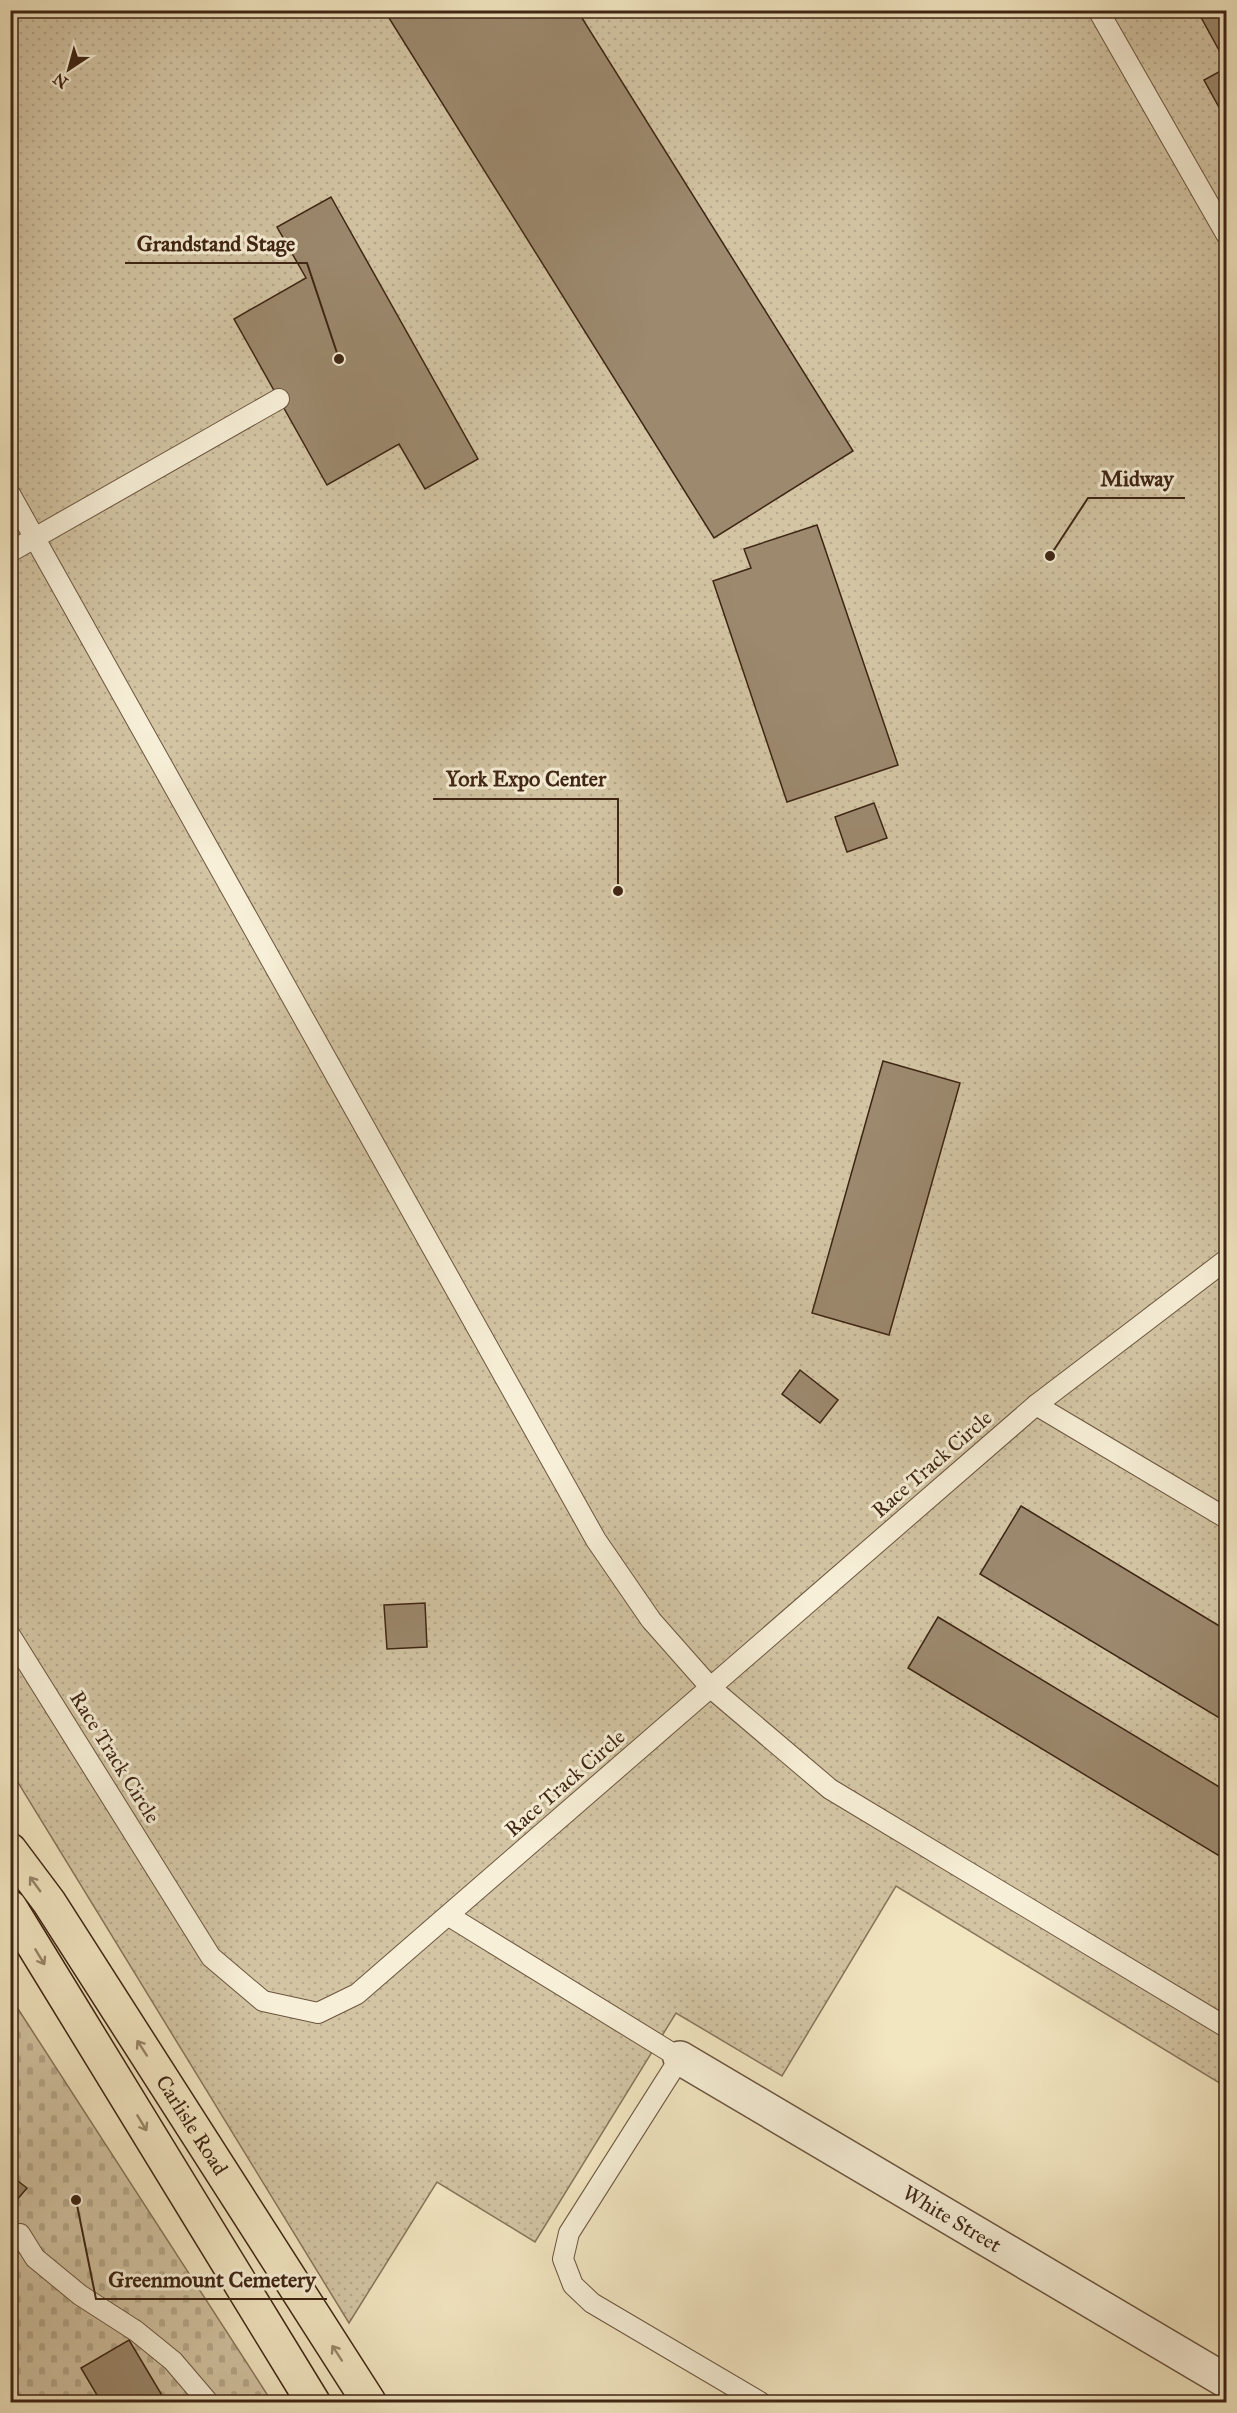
<svg xmlns="http://www.w3.org/2000/svg" width="1237" height="2413" viewBox="0 0 1237 2413" font-family="'IM FELL Great Primer',serif">
<style>
.cemetery{fill:url(#cemetery-stones);stroke:#88755c;stroke-width:1.5}
.park{fill:url(#park-dots);stroke:#88755c;stroke-width:1.5}
.building{fill:#9c896e;stroke:#3e2514;stroke-width:1.5}
.lines{fill:none;stroke-linecap:round;stroke-linejoin:round}
.lane-casing{stroke:#6b553f;stroke-width:22}
.street-casing{stroke:#6b553f;stroke-width:36}
.primary-casing{stroke:#3e2514;stroke-width:36}
.lane{stroke:#f7efd7;stroke-width:20}
.street{stroke:#f7efd7;stroke-width:33}
.primary{stroke:#f2e6c1;stroke-width:33}
.oneway{stroke:#98866a}
.labels{text-anchor:middle;stroke-width:6;stroke-linejoin:round;paint-order:stroke}
.street-label{font-size:21px;fill:#3e2514;stroke:#f7efd7}
.leader{fill:none;stroke:#3e2514;stroke-width:2}
.callout-dot{fill:#3e2514;stroke:#f7efd7;stroke-width:2}
.callout-label{font-size:22px;text-anchor:middle;font-weight:bold;fill:#3e2514;stroke:#f7efd7;stroke-width:6;stroke-linejoin:round;paint-order:stroke}
</style>
<defs>
<pattern id="cemetery-stones" width="16" height="16" patternUnits="userSpaceOnUse" patternTransform="scale(1.5)"><rect width="16" height="16" fill="#d3c5a4"/><path d="M2 7V4a2 2 0 0 1 4 0v3zM10 15v-3a2 2 0 0 1 4 0v3z" fill="#b6a98c"/></pattern>
<pattern id="park-dots" width="8" height="8" patternUnits="userSpaceOnUse" patternTransform="scale(1.5)"><rect width="8" height="8" fill="#d3c5a4"/><path d="M2 2h.1M6 6h.1" fill="none" stroke="#b6a98c" stroke-width="1.8" stroke-linecap="round"/></pattern>
</defs>
<rect width="100%" height="100%" fill="#f2e6c1"/>
<filter id="stains"><feTurbulence type="fractalNoise" baseFrequency=".00333" numOctaves="4"/><feColorMatrix values="0 0 0 0 .2 0 0 0 0 .09 0 0 0 0 .02 0 0 0 .5 -.17"/></filter>
<radialGradient id="worn" r=".72"><stop offset=".6" stop-color="#630" stop-opacity="0"/><stop offset="1" stop-color="#630" stop-opacity=".3"/></radialGradient>
<path class="cemetery" d="M11,1998l261,404h-261z"/>
<path class="park" d="M11,11h1215v2076l-330,-201 -114,190 -106,-63 -141,229 -98,-60 -88,141 -338,-552z"/>
<g class="building">
<path d="M384,10h193l276,441 -139,87z"/>
<path d="M1197,10h29v53z"/>
<path d="M1226,68v52l-22,-40z"/>
<path d="M331,197l147,262 -53,30 -26,-45 -72,41 -93,-166 72,-41 -29,-51z"/>
<path d="M817,525l81,240 -111,37 -74,-221 38,-13 -7,-19z"/>
<path d="M874,803l13,35 -40,14 -12,-35z"/>
<path d="M883,1061l77,22 -71,252 -77,-22z"/>
<path d="M800,1370l38,30 -18,23 -38,-29z"/>
<path d="M1021,1506l205,124v92l-246,-148z"/>
<path d="M425,1603l2,44 -40,2 -3,-44z"/>
<path d="M938,1617l288,174v69l-318,-192z"/>
<path d="M10,2175l17,13 -17,20z"/>
<path d="M129,2340l37,62h-65l-20,-34z"/>
</g>
<g class="lines">
<g class="lane-casing">
<g id="lane">
<path d="M1098,10l128,224"/>
<path d="M10,494l586,1046 55,80 60,68 119,101 396,238"/>
<path d="M10,552l269,-153"/>
<path d="M1036,1405l190,113"/>
<path d="M10,1635l201,322 52,44 55,12 39,-19 679,-589 190,-145"/>
<path d="M449,1916l231,142 -111,175 -6,26 10,26 19,18 168,99"/>
<path d="M20,2234l15,24 45,37 56,36 37,30 35,41"/>
</g>
</g>
<g class="street-casing">
<g id="street">
<path id="s1" d="M680,2058l546,323"/>
</g>
</g>
<g class="primary-casing">
<g id="primary">
<path id="s2" d="M10,1850l39,52 320,500"/>
<path d="M10,1907l303,495"/>
</g>
</g>
<use href="#lane" class="lane"/>
<use href="#street" class="street"/>
<use href="#primary" class="primary"/>
</g>
<defs><path id="oneway-shaft" d="M-6 0H5M1.5-3L5.5 0L1.5 3" fill="none" stroke-width="1.6" stroke-linecap="round" stroke-linejoin="round" transform="scale(1.5)"/></defs>
<g class="oneway">
<use href="#oneway-shaft" transform="translate(35 1884) rotate(-126)"/>
<use href="#oneway-shaft" transform="translate(40 1957) rotate(59)"/>
<use href="#oneway-shaft" transform="translate(142 2048) rotate(-123)"/>
<use href="#oneway-shaft" transform="translate(142 2123) rotate(59)"/>
<use href="#oneway-shaft" transform="translate(337 2353) rotate(-123)"/>
</g>
<g class="labels">
<g class="street-label">
<text transform="translate(932 1464) rotate(-41)" y="7">Race Track Circle</text>
<text transform="translate(115 1757) rotate(58)" y="7">Race Track Circle</text>
<text transform="translate(565 1783) rotate(-41)" y="7">Race Track Circle</text>
<text dy="7" stroke="none"><textPath href="#s2" startOffset="330">Carlisle Road</textPath></text>
<text dy="7" stroke="none"><textPath href="#s1" startOffset="316">White Street</textPath></text>
</g>
</g>
<path class="leader" d="M339 359L307 263H125M1050 556L1088 498H1185M618 891L618 799H433M76 2200L96 2299H327"/>
<g class="callout-dot">
<circle cx="339" cy="359" r="6"/>
<circle cx="1050" cy="556" r="6"/>
<circle cx="618" cy="891" r="6"/>
<circle cx="76" cy="2200" r="6"/>
</g>
<g class="callout-label">
<text x="216" y="251">Grandstand Stage</text>
<text x="1137" y="486">Midway</text>
<text x="526" y="786">York Expo Center</text>
<text x="212" y="2287">Greenmount Cemetery</text>
</g>
<rect width="1237" height="2413" fill="none" stroke="#f2e6c1" stroke-width="36"/>
<rect x="12" y="12" width="1213" height="2389" fill="none" stroke="#3e2514" stroke-width="3"/>
<rect x="18" y="18" width="1201" height="2377" fill="none" stroke="#3e2514" stroke-width="1.5"/>
<g transform="translate(69 69) rotate(216)" stroke="#f7efd7" stroke-width="4.5" paint-order="stroke">
<path d="M0-4.5L10 22L0 15L-10 22Z" fill="#3e2514"/>
<text y="-9" font-size="16" font-weight="bold" text-anchor="middle" fill="#3e2514">N</text>
</g>
<rect width="100%" height="100%" filter="url(#stains)"/>
<rect width="100%" height="100%" fill="url(#worn)"/>
</svg>
